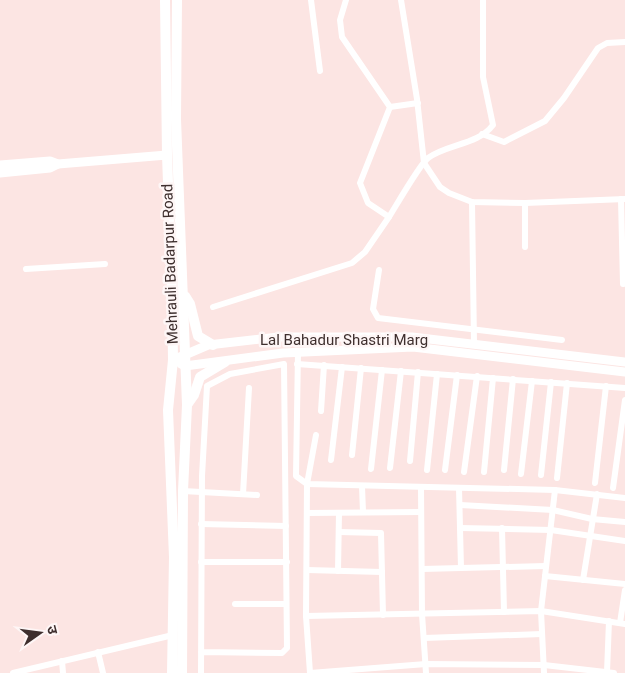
<svg xmlns="http://www.w3.org/2000/svg" width="625" height="673" viewBox="0 0 625 673" font-family="Roboto,'Noto Sans Devanagari',sans-serif">
<style>
.lines{fill:none;stroke-linecap:round;stroke-linejoin:round}
.street{stroke:#fff;stroke-width:6}
.secondary{stroke:#fff;stroke-width:9}
.primary{stroke:#fff;stroke-width:10}
.labels{text-anchor:middle;stroke-width:5;stroke-linejoin:round;paint-order:stroke}
.street-label{font-size:15px;fill:#3e2f2e;stroke:#fef6f6}
</style>
<rect width="100%" height="100%" fill="#fce5e3"/>
<g class="lines">
<g class="street">
<path d="M311,0l9,71"/>
<path d="M401,0l16,99 7,64 16,24 9,6 23,9 53,1 100,-4"/>
<path d="M390,107l28,-4"/>
<path d="M482,134l22,8 41,-21 19,-23 34,-50 9,-5 18,-1"/>
<path d="M621,199l2,85"/>
<path d="M472,202l2,142"/>
<path d="M525,203v44"/>
<path d="M389,217c7,-11 31,-53 39,-59 19,-14 50,-13 65,-33l-10,-48v-77"/>
<path d="M26,269l79,-5"/>
<path d="M379,270l-6,39 5,9 184,22"/>
<path d="M213,307l139,-44 13,-11 24,-35 -21,-14 -8,-20 30,-76 -48,-70 -2,-17 6,-20"/>
<path d="M298,352l-2,124 11,8 248,6 70,8"/>
<path d="M297,364l328,24"/>
<path d="M321,411l3,-46"/>
<path d="M352,455l9,-87"/>
<path d="M331,460l11,-93"/>
<path d="M410,461l8,-89"/>
<path d="M390,468l11,-97"/>
<path d="M371,469l11,-99"/>
<path d="M427,470l10,-96"/>
<path d="M445,470l12,-95"/>
<path d="M504,470l9,-91"/>
<path d="M464,472l13,-96"/>
<path d="M484,472l9,-94"/>
<path d="M521,474l11,-93"/>
<path d="M541,475l10,-93"/>
<path d="M557,478l10,-95"/>
<path d="M595,483l11,-97"/>
<path d="M362,486l1,26"/>
<path d="M421,488l1,126 4,59"/>
<path d="M459,488l2,80"/>
<path d="M613,488l12,-88"/>
<path d="M183,491l74,4"/>
<path d="M243,494l6,-106"/>
<path d="M460,505l93,5 39,9 33,3"/>
<path d="M307,513l114,-1"/>
<path d="M201,524l85,2"/>
<path d="M460,528l91,2 74,11"/>
<path d="M502,528l2,84"/>
<path d="M339,532l42,1 2,82"/>
<path d="M201,562h86"/>
<path d="M422,569l124,-3"/>
<path d="M307,570l75,2"/>
<path d="M338,571l1,-58"/>
<path d="M545,576l80,8"/>
<path d="M583,580l14,-86"/>
<path d="M235,604h51"/>
<path d="M306,616l235,-5 84,13"/>
<path d="M620,623l5,-33"/>
<path d="M424,638l118,-4"/>
<path d="M98,652l5,21"/>
<path d="M62,661l1,12"/>
<path d="M607,672l2,-51"/>
<path d="M13,673l160,-38"/>
<path d="M201,673l1,-197 5,-90 23,-12 54,-10 3,284 -5,5 -81,-1"/>
<path d="M310,673l116,-9 118,1 70,8"/>
<path d="M310,673l-4,-57 1,-132 9,-49"/>
<path d="M544,673l-3,-62 14,-121"/>
</g>
<g class="secondary">
<path d="M0,165l50,-4 8,3 109,-9"/>
<path d="M0,173l50,-5 8,-4"/>
<path d="M173,360l35,-15 71,-8h133l213,25"/>
<path d="M181,364l4,2 98,-13 130,-6 212,25"/>
</g>
<g class="primary">
<path d="M165,0l2,155 5,138 1,67 -5,50 6,147 -2,116"/>
<path d="M177,0l-1,119 11,286 -4,86 -1,182"/>
<path d="M185,296l5,8 8,32 15,9"/>
<path d="M187,405l7,-10 6,-18 25,-15"/>
</g>
</g>
<g class="labels">
<g class="street-label">
<text transform="translate(170 264) rotate(-92)" y="5">Mehrauli Badarpur Road</text>
<text x="344" y="345">Lal Bahadur Shastri Marg</text>
</g>
</g>
<g transform="translate(40 633) rotate(76)" stroke="#fef6f6" stroke-width="4" paint-order="stroke">
<path d="M0-4L9 19L0 12L-9 19Z" fill="#3e2f2e"/>
<text y="-8" font-size="14" font-weight="bold" text-anchor="middle" fill="#3e2f2e">उ</text>
</g>
</svg>
